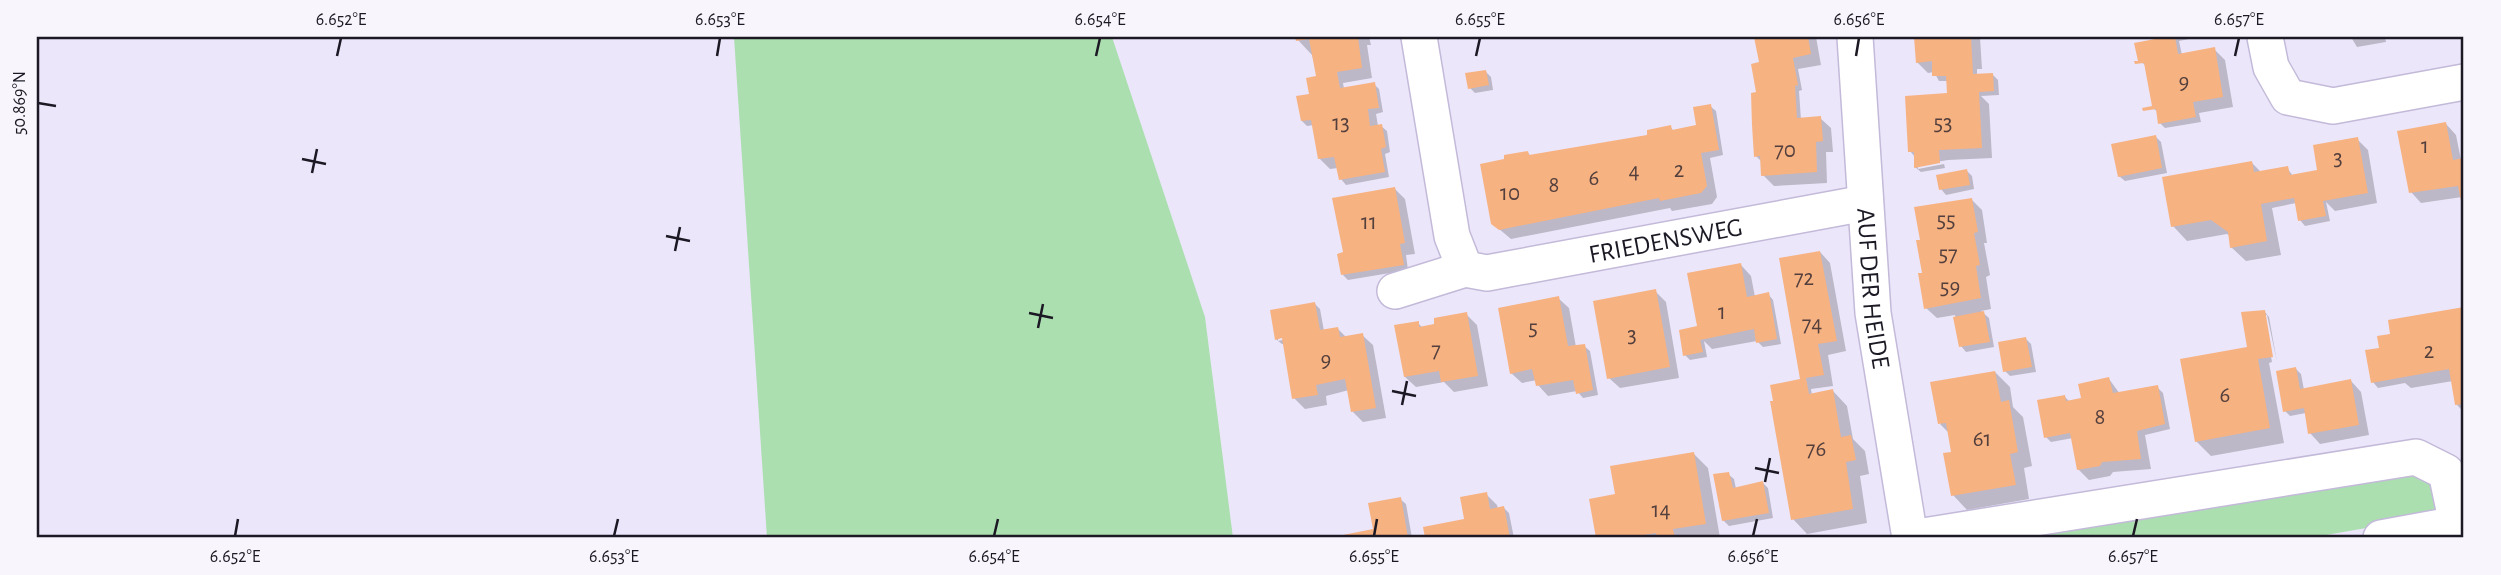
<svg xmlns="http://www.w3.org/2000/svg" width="2501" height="575" viewBox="0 0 2501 575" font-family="'Alegreya Sans',sans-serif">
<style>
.green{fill:#abdfb0}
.shadow{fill:#0003}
.building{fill:#f7b282}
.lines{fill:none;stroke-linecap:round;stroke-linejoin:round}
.minor-casing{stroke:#c3bad9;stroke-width:38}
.minor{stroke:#fff;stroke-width:35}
.ticks{fill:none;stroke:#1c1924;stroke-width:2.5}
.labels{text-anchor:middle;stroke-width:7;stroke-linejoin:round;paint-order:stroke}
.number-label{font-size:23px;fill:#533f3c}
.street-label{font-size:26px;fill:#1c1924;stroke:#f8f6fc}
.neatline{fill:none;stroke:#1c1924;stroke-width:2.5}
.ticks-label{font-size:18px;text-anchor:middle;fill:#1c1924}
</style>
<rect width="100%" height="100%" fill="#ece6fa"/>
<g class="green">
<path d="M734,37h378l93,280 28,221h-466z"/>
<path d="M2403,469l31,16 5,21 -10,11 -120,21h-296z"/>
</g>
<g class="shadow">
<path d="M1297,37h72l2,8h-4l5,33 -29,5 1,6 30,-5 5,5 4,23 -7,2 2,12h3l6,5 3,21 -5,2 4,23 -43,8 -5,-6 -3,-11 -8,1 -11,-11 -5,-33 -7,1 -5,-5 17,-44 -7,-22 -14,-15z"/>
<path d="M1756,37h60l5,28 -23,4 4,21 -3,1 2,29 19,-2 11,10 2,24h-7l1,31 -53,3 -11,-11 -1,-13 -6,-6 5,-92z"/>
<path d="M1916,37h64l2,32h-5v7l15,-2 6,6 1,15 -18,1 8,8 3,54 -44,2 -30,5v4l26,-5 1,4 -24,4 -6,-5v-10l-5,-6 42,-56 -4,-14h-9l-5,-9 -6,1 -11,-11z"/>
<path d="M2157,37h32v2l-10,2 3,14 32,-6 11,11 8,47 -34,6 2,9 -36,6 -5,-5 -2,-11 -4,-3 -9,-44 -6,-5 18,-19z"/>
<path d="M2351,37h34l1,5 -29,5z"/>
<path d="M1486,72l5,5 2,13 -18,3 -5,-5z"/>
<path d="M1710,106l6,5 7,44 -13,3 7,39 -5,7 -40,7 -2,-3 -159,31 -19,-16 36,-70 3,3 118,-20 21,-9 4,4 21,-4z"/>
<path d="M2446,124l10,11 5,25 3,-1v47l-2,-9 -41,6 -10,-11z"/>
<path d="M2156,137l5,5 6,31 -42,8 -6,-5z"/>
<path d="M2357,139l11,11 9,53 -42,8 -9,-9 4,19 -25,5 -5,-6 -4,-17 -24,5 9,47 -35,6 -15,-14 -1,-11 -3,-2 -40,7 -14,-15 79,-63 9,9 26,-4 6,8 26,-5z"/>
<path d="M1967,171l5,5 2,13 -28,6 -5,-6z"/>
<path d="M1394,188l11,11 10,55 -9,1 2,15 -60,10 -5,-5z"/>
<path d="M1971,199l11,11 5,33h-3l6,32 -4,2 5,32 -10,2 8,7 5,29 -28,5 -5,-6 -6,-31 -18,3 -11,-10 -1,-33z"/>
<path d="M1820,252l10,11 16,88 -18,4 5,31 -22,3 1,6 21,-4 14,15 6,33 12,12 4,23 -9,2 7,47 -60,11 -14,-15 11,-139z"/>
<path d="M1741,265l10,11 4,21 13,-3 5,6 8,44 -18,3 -6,-6 -45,8 -8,-8 3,16 -17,3 -5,-5 14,-28z"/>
<path d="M1655,291l11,11 13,76 -59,10 -11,-10z"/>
<path d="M1558,298l11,10 7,39 8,-1 6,5 8,44 -15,3 -6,-7 -29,5 -10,-11 -1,-5 -15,3 -11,-10z"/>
<path d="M1315,304l5,5 4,22 14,-2 8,8 16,-2 11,10 13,73 -23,4 -10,-10 -4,-22 -23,6 1,9 -22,4 -11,-11 -10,-54h-2l-4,-3 13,-3 -1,-3 -12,2v4l-2,-2 -4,-28z"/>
<path d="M2464,309v103l-7,-7 -4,-24 -42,7 -6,-5 -27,5 -5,-6 8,-33 12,-9 -3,-18z"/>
<path d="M2264,311l5,6 8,45 -10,-47h-3l8,47 -3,1 15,80 -73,13 -15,-15 53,-92z"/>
<path d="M1466,314l11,11 11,61 -34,6 -10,-10 -28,5 -11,-10 13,-54 5,5z"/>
<path d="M2026,339l5,5 5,28 -26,4 -5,-5z"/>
<path d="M2296,369l5,5 3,16 47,-9 10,11 8,43 -49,9 -10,-11 -4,-20 -16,3 -5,-5z"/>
<path d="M1995,372l15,15 3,20 10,10 9,49 -8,2 5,31 -62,11 -14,-15v-42l-3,-19 -10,-10z"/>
<path d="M2109,379l11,15 37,-7 6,6 7,36 -25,6 6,34 -38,3 -3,4 -21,4 -11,-11 -5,-31 -22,4 -5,-5 19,-40 5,5 14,-2z"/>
<path d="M1693,453l15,15 12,70h-122l-7,-38 26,-4z"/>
<path d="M1728,474l6,5 2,10 27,-6 5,5 5,30 -44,8 -6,-6z"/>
<path d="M1486,494l11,11 1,4 6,-1 5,5 5,25h-87l-2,-10 41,-7z"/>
<path d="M1400,499l6,5 6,34h-82l46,-8z"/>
</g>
<g class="building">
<path d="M1295,37h63l4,31 -25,4 3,16 35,-6 4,26 -11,1 2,17 12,-2 4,23 -5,2 4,23 -46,8 -5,-23 -16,2 -7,-39 -10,1 -5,-25 13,-2 -3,-16 10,-2 -7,-37 -13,2z"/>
<path d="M1754,37h54l3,17 -18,4 5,27 -3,1 2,32 24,-2 2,25 -7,1 1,30 -56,4 -1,-20 -6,1 -2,-32 -1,-32 5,-1 -5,-28 8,-2z"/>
<path d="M1914,37h57l2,37 20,-1 1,18 -15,1 3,56 -43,2 1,13 -26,5v-16h-6l-3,-56 42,-3 -1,-17h-14v-15l-16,2z"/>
<path d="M2155,37h20l3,17 37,-7 8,50 -30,5 3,15 -38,7 -2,-15 -13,2 -1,-3 10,-2 -8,-43 -9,1 -1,-3h4l-4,-18 21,-4z"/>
<path d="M1486,70l3,15 -21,4 -3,-16z"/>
<path d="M1711,104l8,46 -18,3 6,33 -6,7 -41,8 -1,-3 -160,32 -8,-6 -11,-60 24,-5v-4l24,-4 1,4 118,-20v-5l24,-5 1,5 24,-5 -3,-18z"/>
<path d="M2446,122l7,38 11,-2v48h-2l-4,-20 -49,7 -12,-62z"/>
<path d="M2156,135l6,33 -44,9 -7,-33z"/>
<path d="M2358,137l10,56 -45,8 3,15 -28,5 -4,-23 -33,6 6,37 -37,7 -2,-16 -17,-12 -40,7 -9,-50 90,-16 2,11 34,-6 2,9 27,-5 -4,-25z"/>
<path d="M1967,169l3,16 -31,5 -3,-15z"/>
<path d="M1395,187l10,56 -5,1 4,21 -63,10 -4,-21 6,-2 -11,-54z"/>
<path d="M1972,198l6,34 -4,1 6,32 -4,1 5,32 -57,11 -6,-36h4l-6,-33h4l-6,-33z"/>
<path d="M1820,251l17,90 -19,3 6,31 -18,3 3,16 24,-5 8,48 10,-2 5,25 -10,2 7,47 -62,11 -21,-119h3l-3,-16 30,-6 -21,-121z"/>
<path d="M1741,263l6,34 22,-5 8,47 -21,4 -2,-14 -54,11 3,12 -20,4 -4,-26 18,-4 -10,-53z"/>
<path d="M1656,289l14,78 -63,12 -14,-78z"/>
<path d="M1559,296l9,50 17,-2 8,46 -17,4 -3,-14 -37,6 -4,-17 -22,5 -12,-66z"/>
<path d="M1315,302l5,28 18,-3 2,10 23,-4 13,75 -25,4 -6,-33 -29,6 2,10 -26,4 -10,-61 -7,2 -5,-30z"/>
<path d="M2464,307v97l-9,1 -6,-36 -78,14 -6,-33 14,-2 -2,-12 13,-2 -2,-14z"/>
<path d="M2265,310l8,47 -15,2 12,69 -75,14 -15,-83 67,-12 -6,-35z"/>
<path d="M1984,311l6,31 -31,5 -6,-30z"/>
<path d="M1467,312l11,64 -37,6 -2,-11 -35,6 -10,-52 25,-4v6l15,-3v-6z"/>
<path d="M2026,337l6,30 -29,5 -5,-30z"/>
<path d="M2296,367l4,22 51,-10 8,46 -51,9 -4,-26 -21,4 -7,-41z"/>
<path d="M1995,371l6,31 8,-2 9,52 -8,2 6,31 -65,11 -8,-43 8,-1 -5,-29 -8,1 -8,-42z"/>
<path d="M2109,377l4,16 45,-8 7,39 -28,7 4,28 -39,3 -2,4 -23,4 -7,-37 -26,5 -7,-38 28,-5 1,6 15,-3 -3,-14z"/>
<path d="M1694,452l12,72 -33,5 2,9h-18l-1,-5 -32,5h-28l-7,-39 26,-5 -5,-28z"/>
<path d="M1729,472l4,16 30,-7 6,32 -47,8 -9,-47z"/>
<path d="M1487,492l3,17 14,-3 6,32h-85l-2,-11 41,-8 -4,-22z"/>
<path d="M1401,497l7,41h-80l45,-9 -5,-26z"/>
</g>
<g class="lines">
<g class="minor-casing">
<g id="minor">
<path id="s1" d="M1419,37l33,199 13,33 22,4 378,-70"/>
<path id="s2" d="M1855,37l18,276 37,225"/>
<path d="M2265,37l6,30 17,30 45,9 131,-24"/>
<path d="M1395,291l70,-22"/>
<path d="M1911,538l505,-81 30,15 11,52 7,6"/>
<path d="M2381,538l76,-14"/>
</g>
</g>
<use href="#minor" class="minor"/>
</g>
<path class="ticks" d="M337,56l4,-18M717,56l3,-18M1096,56l4,-18M1476,56l4,-18M1856,56l3,-18M2235,56l4,-18M38,103l18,3M302,159l24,5M312,173l5,-24M666,236l24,5M675,251l5,-24M1029,313l24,5M1038,328l5,-24M1392,391l24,5M1402,405l5,-24M1755,468l24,5M1765,482l5,-24M235,536l3,-17M614,536l4,-17M994,536l4,-17M1374,536l3,-17M1753,536l4,-17M2133,536l4,-17"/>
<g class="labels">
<g class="number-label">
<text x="2184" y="89">9</text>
<text x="1341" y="130">13</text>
<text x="1943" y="130">53</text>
<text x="2425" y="153">1</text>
<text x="1785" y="157">70</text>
<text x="2338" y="165">3</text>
<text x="1679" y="177">2</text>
<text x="1634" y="178">4</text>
<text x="1594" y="185">6</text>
<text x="1554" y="192">8</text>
<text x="1510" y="200">10</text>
<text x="1946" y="227">55</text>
<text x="1369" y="229">11</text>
<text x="1948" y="261">57</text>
<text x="1804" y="285">72</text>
<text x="1950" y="294">59</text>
<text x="1722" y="319">1</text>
<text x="1812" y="331">74</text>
<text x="1533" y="335">5</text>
<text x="1632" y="342">3</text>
<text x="1436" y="357">7</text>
<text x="2429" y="358">2</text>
<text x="1326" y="367">9</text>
<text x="2225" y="402">6</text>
<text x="2100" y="424">8</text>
<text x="1982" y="446">61</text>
<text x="1816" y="456">76</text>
<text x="1661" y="517">14</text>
</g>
<g class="street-label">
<text dy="9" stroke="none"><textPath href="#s1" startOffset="441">FRIEDENSWEG</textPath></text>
<text dy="9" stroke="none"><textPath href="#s2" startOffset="252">AUF DER HEIDE</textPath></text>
</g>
</g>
<rect width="2501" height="575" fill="none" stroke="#f8f6fc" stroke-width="77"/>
<rect x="38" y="38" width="2424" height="498" class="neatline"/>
<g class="ticks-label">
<text x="341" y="25">6.652°E</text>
<text x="720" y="25">6.653°E</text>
<text x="1100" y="25">6.654°E</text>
<text x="1480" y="25">6.655°E</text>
<text x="1859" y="25">6.656°E</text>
<text x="2239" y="25">6.657°E</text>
<text transform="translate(19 103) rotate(-90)" y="6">50.869°N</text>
<text x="235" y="562">6.652°E</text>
<text x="614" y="562">6.653°E</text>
<text x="994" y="562">6.654°E</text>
<text x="1374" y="562">6.655°E</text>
<text x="1753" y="562">6.656°E</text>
<text x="2133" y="562">6.657°E</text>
</g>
</svg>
